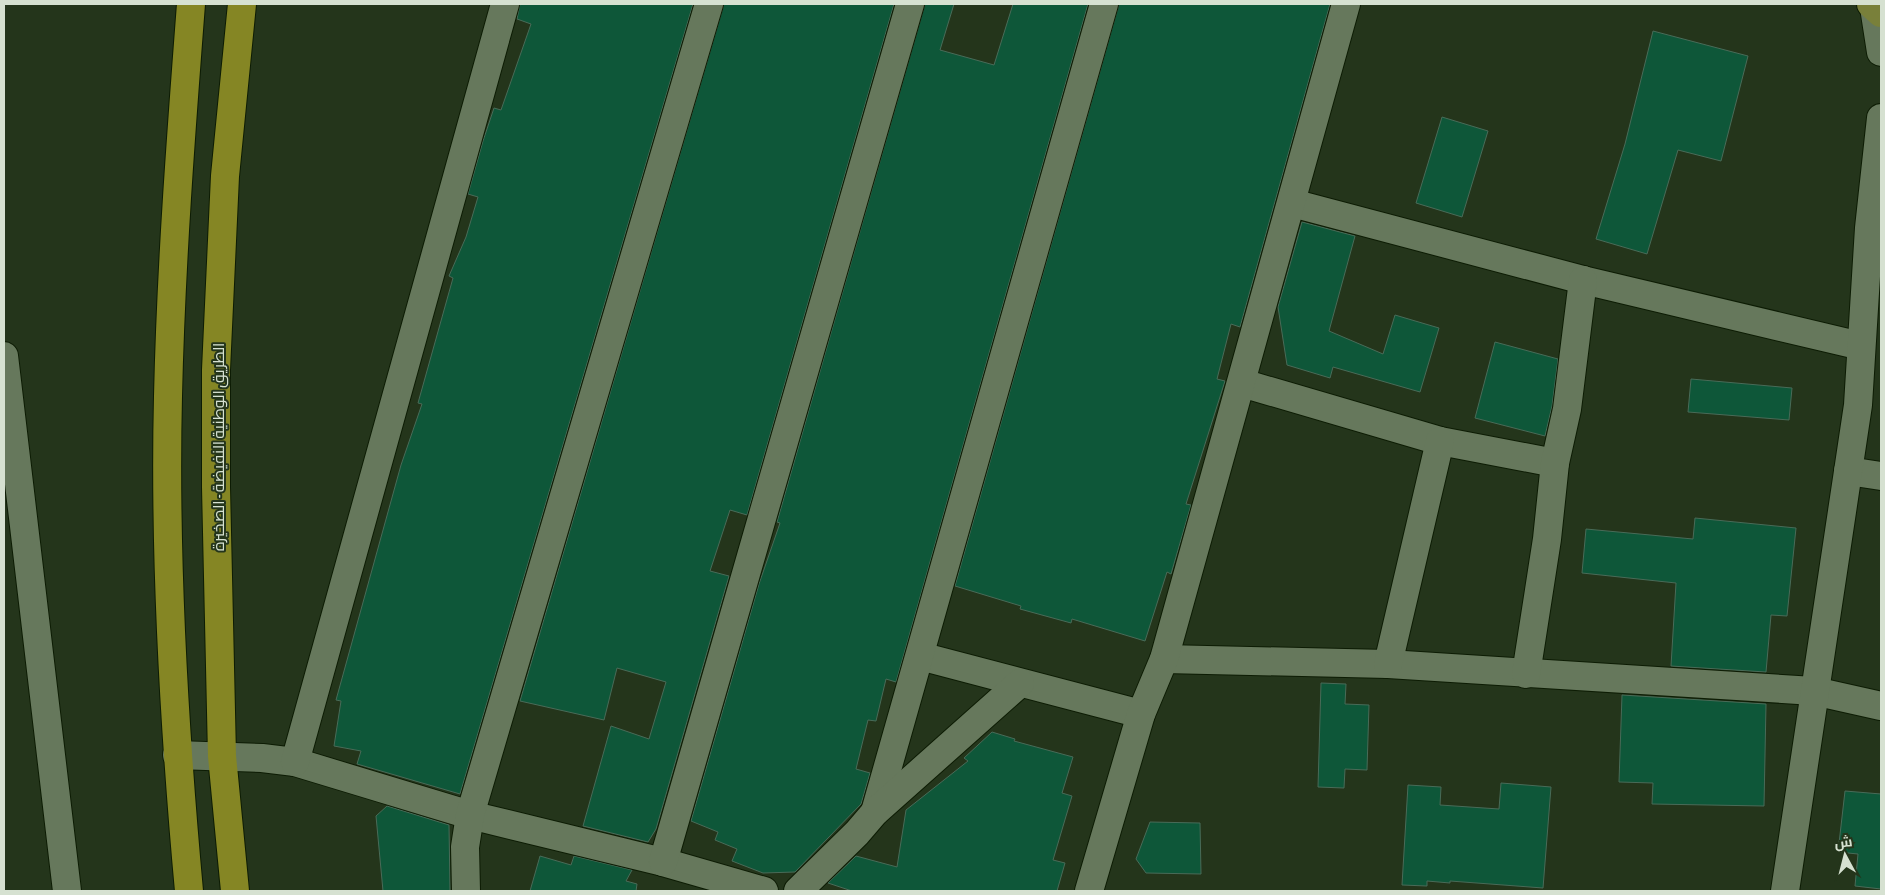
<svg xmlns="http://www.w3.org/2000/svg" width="1885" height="895" viewBox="0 0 1885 895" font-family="'Asap Condensed',Cairo,sans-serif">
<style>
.building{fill:#0e5739;stroke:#496b58}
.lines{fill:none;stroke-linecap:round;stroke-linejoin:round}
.minor-casing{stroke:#0d1c04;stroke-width:30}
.major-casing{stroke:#0d1c04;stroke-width:30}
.highway-casing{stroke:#0d1c04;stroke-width:30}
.minor{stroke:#66785c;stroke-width:28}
.major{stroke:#79803a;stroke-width:28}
.highway{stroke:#858624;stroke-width:28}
.labels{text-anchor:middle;stroke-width:4;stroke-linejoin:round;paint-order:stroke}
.street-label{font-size:16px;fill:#d6e1d1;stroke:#24351b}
</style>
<rect width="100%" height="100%" fill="#24351b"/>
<g class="building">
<path d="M520,4h173l-233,790 -103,-30 4,-13 -27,-5 7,-45 -5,-1 65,-235 21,-61 -4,-1 35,-125 -4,-2 17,-39 12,-40 -10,-3 15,-53 11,-33 7,2 30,-86 -14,-5z"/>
<path d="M724,4h170l-147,511 -17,-5 -20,61 19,5 -73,253 -8,13 -65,-16 28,-100 38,13 17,-57 -49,-14 -13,52 -84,-19z"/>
<path d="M925,4h29l-14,46 54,15 19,-61h75l-192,678 -10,-3 -10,42 -8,-1 -12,49 14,4 -9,31 -66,68 -32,1 -31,-12 5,-12 -22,-9 3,-8 -27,-11 68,-237 21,-61 -3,-1z"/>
<path d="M1119,4h211l-90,323 -9,-3 -14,55 8,2 -39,123 5,1 -20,69 -4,-2 -22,69 -73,-22 -1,4 -51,-14 1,-3 -66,-20z"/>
<path d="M1653,31l95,25 -27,105 -43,-11 -31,104 -51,-15 29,-95z"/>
<path d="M1442,117l46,14 -26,86 -46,-14z"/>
<path d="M1302,222l53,14 -26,95 54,23 12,-39 44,13 -19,64 -87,-25 -3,11 -43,-13 -9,-58z"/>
<path d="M1495,342l63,17 -6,47 -7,30 -70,-18z"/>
<path d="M1691,379l101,9 -3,32 -101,-8z"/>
<path d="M1695,518l101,10 -9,88 -16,-1 -5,57 -95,-6 5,-83 -94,-10 4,-44 107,10z"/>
<path d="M1321,683l25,1 -1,20 24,1 -2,65 -22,-1 -1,19 -26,-1z"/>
<path d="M1622,695l144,9 -2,102 -112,-2 1,-21 -34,-1z"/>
<path d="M992,732l23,7 -1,2 59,16 -11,36 10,3 -19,64 12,3 -8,28h-205l-24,-8 28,-27 41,11 9,-57 62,-49 -4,-3z"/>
<path d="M1501,783l50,4 -8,101 -93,-7v2l-23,-2v5l-25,-1 6,-100 33,2 -1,18 59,4z"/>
<path d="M1845,791l36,3v95l-26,-3 3,-32 -20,-2z"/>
<path d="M387,806l62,19 1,66h-67l-7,-75z"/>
<path d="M1150,822l50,1 1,51 -55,-1 -10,-14z"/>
<path d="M540,856l31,9 3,-9 58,14 -6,11 11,3 -1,7h-106z"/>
</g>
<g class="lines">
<g class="minor-casing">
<g id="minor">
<path d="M1874,7l7,45"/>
<path d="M1292,203l291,77 278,66"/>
<path d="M4,356l63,535"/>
<path d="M1242,383l198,58 115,22"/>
<path d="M1848,471l33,5"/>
<path d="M920,656l221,58"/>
<path d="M1164,659l224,5 426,27 67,15"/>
<path d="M1388,664l52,-223"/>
<path d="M1526,674l21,-135 8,-76 12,-54 16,-129"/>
<path d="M177,755l85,3 33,4 175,53 193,47 101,29"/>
<path d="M295,762l210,-758"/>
<path d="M875,812l229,-808"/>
<path d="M663,862l247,-858"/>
<path d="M466,891l-1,-44 5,-32 239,-811"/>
<path d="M798,891l59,-58 18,-21 145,-129"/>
<path d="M1089,891l52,-177 23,-55 182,-655"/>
<path d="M1785,891l73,-486 11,-177 12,-110"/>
</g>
</g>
<g class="major-casing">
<path id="major" d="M1871,4l10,9"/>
</g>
<g class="highway-casing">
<g id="highway">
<path d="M189,891c-15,-164 -25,-330 -21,-495 3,-131 13,-262 23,-392"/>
<path d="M235,891l-13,-135 -6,-269v-117l9,-194 17,-172"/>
</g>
</g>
<use href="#minor" class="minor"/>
<use href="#major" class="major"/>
<use href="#highway" class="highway"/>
</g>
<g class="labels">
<g class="street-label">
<text transform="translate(218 447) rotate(-90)" y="6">الطريق الوطنية النفيضة - الصخيرة</text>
</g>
</g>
<rect width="1885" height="895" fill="none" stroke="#d6e1d1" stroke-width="10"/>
<g transform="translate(1845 855) rotate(353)" stroke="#24351b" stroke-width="4" paint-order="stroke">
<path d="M0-4L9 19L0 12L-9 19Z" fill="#d6e1d1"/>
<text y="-8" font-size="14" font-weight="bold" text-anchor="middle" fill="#d6e1d1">ش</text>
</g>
</svg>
